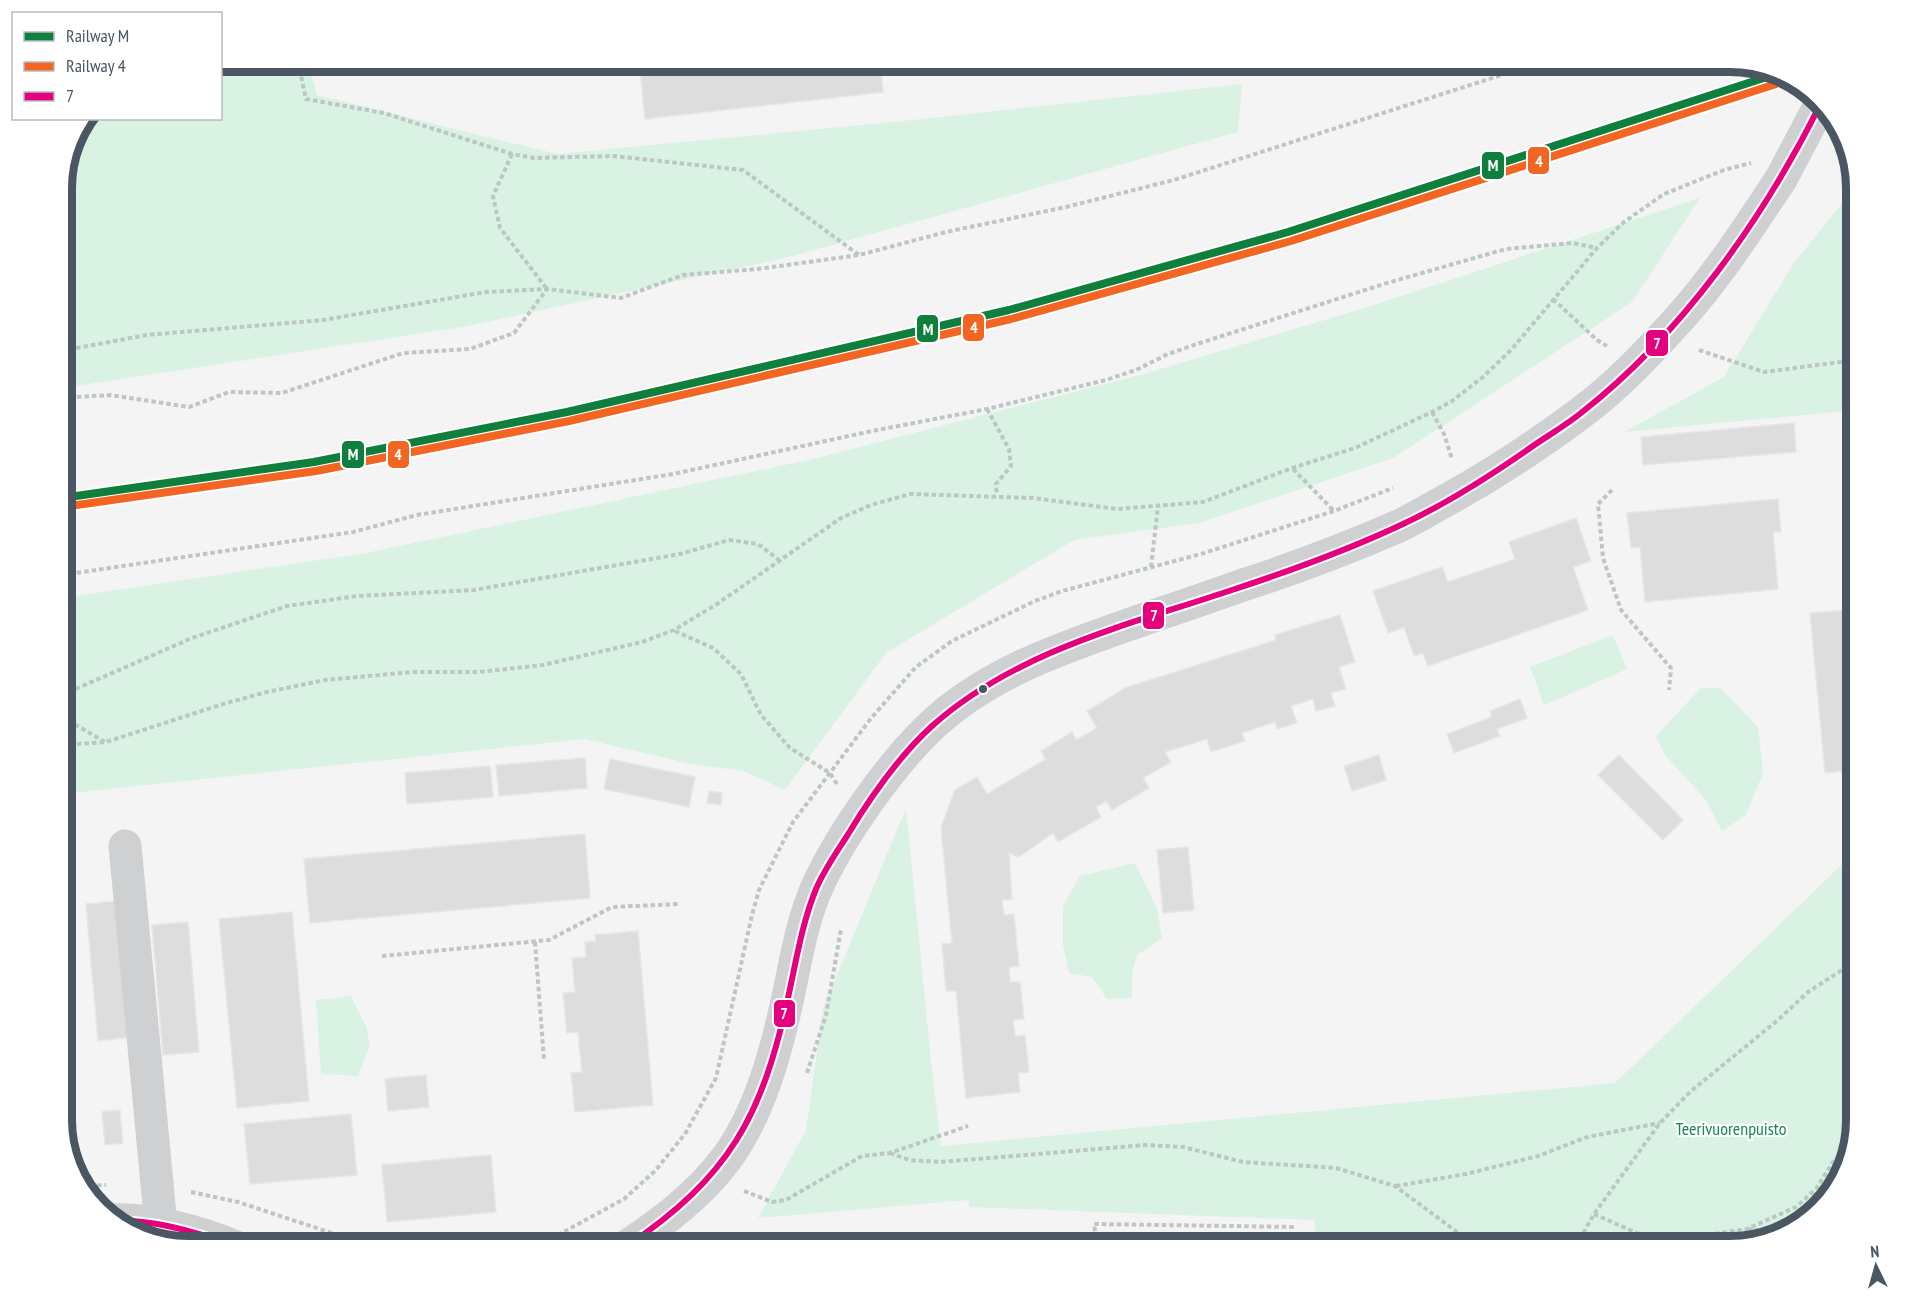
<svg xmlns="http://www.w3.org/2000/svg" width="1918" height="1308" viewBox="0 0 1918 1308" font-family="'PT Sans Narrow',sans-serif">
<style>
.green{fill:#d9f2e3}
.building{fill:#ddddde;stroke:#e5e6e7;stroke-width:1.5}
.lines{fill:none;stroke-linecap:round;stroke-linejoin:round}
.path{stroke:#bcc7c4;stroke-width:4;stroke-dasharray:4.5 3;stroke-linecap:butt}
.minor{stroke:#ced0d2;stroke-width:33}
.minor-bridge{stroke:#ced0d2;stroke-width:33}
.bus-1-casing{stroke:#fff;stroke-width:10}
.bus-1{stroke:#e5007d;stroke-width:6}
.rail-1-casing{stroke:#fff;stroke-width:12}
.rail-2-casing{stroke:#fff;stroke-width:12}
.rail-1{stroke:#0e7f3c;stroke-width:8}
.rail-2{stroke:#f26522;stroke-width:8}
.bus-dot{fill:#4a5661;stroke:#fff;stroke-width:2}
.labels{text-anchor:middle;stroke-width:4.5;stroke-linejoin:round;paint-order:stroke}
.park-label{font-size:18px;fill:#17864f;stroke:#fff}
.rim{fill:none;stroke:#4a5661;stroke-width:8}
.line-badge{stroke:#fff;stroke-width:2}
.badge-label{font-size:16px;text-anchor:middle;font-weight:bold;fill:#fff}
</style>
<rect width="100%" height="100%" fill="#f4f4f4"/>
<g class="green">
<path d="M221,62h87l9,33 240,59 346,-33 339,-37 -4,48 -453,126 -322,69 -401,61v-208l9,-40 14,-21 135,-1z"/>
<path d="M1856,186v224l-232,22 100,-55 70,-114z"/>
<path d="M1700,198l-68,104 -239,156 -194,65 -125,17 -188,113 -101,137 -42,-19 -52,-7 -106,-25 -523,55v-196l304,-45 447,-94 331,-85 221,-66z"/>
<path d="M1613,635l14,34 -83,36 -14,-38z"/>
<path d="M1701,688h19l38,39 5,46 -17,42 -24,16 -16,-31 -41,-45 -9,-19z"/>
<path d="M906,808l25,253 10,85 674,-63 241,-232v269l-21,70 -49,43 -56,13h-412l-4,-26 -345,-13v-7l-211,18 48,-88 17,-121z"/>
<path d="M1135,863l22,46 5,29 -25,17 -5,18v25l-25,1 -15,-22 -23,-4 -6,-28v-39l17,-30z"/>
<path d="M351,996l15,30 4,19 -12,31 -37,-2 -5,-74z"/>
</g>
<g class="building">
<path d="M703,62h177l3,30 -238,27 -5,-50z"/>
<path d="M1794,423l2,29 -153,13 -2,-28z"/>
<path d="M1778,499l3,33h-8l5,57 -133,13 -5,-55 -9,1 -4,-35z"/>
<path d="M1576,518l15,43 -18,6 15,43 -160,56 -5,-13 -9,3 -10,-29 -16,6 -15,-42 69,-24 6,15 67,-23 -6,-17z"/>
<path d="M1856,609v161l-31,3 -15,-160z"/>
<path d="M1340,615l15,47 -16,5 7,22 -15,4 4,13 -19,5 -3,-12 -22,7 6,17 -20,6 -2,-7 -33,11 3,8 -34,11 -4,-13 -42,13 6,10 -28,16 6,10 -37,22 -6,-9 -10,6 5,10 -43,25 -5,-9 -34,24 -10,-4 3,46 -10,1 2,15 10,-1 5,52 -10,1 1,15h10l4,37 -11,1 2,16 10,-1 4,37 -11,1 2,19 -54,6 -10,-107h-10l-4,-47 10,-1 -11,-116 14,-37 22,-13 10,17 59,-35 -5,-8 31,-19 4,8 21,-12 -10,-17 38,-23 151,-48 -1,-5z"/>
<path d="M1520,699l7,19 -30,11 3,7 -46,17 -7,-19 45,-17 -2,-6z"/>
<path d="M1379,755l7,25 -34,11 -8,-25z"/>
<path d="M1619,755l64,65 -20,20 -65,-65z"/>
<path d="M585,758l2,30 -88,8 -3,-31z"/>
<path d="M610,759l85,18 -6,30 -85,-18z"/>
<path d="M490,766l3,31 -86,7 -2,-31z"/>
<path d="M709,791l13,2 -1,12 -14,-2z"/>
<path d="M585,834l5,64 -280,25 -6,-64z"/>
<path d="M1188,847l6,63 -31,3 -6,-63z"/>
<path d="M118,901l13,136 -33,4 -12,-137z"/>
<path d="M292,912l17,189 -72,7 -18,-189z"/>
<path d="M188,922l11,130 -36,3 -11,-130z"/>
<path d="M638,931l15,174 -78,7 -4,-39 11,-1 -4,-40 -11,1 -4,-40 12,-1 -3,-34 14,-1 -1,-15 11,-1 -1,-6z"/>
<path d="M62,976l9,96 -9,1z"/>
<path d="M426,1075l3,32 -41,4 -3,-32z"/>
<path d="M62,1102l16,51 -8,3 -8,-28z"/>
<path d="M120,1110l3,33 -18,2 -3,-33z"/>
<path d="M351,1114l6,61 -107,9 -6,-60z"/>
<path d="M491,1155l5,57 -109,10 -5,-57z"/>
</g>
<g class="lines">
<g class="path">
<path d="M298,62l8,37 78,14 128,41 22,4 79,-2 130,14 116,85"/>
<path d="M512,154l-19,42 7,32 47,61"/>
<path d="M1553,299l44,41 10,6"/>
<path d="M1699,350l65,22 92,-12"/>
<path d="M62,353l15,-5 70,-13 176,-15 163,-28 61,-3"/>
<path d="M62,398l48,-3 79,12 40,-15 53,1 121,-40 67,-4 44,-16 33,-44 74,9 62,-23 75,-6 101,-14 87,-23 120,-25 108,-27 368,-118"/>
<path d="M987,409l22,40 2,17 -15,18 1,11"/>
<path d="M1432,412l12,22 8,25"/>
<path d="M1293,469l41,42"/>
<path d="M1612,490l-14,14 5,54 18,52 50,58 -2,22"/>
<path d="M1151,567l7,-61"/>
<path d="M62,575l291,-43 64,-17 256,-41 199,-43 115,-22 119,-29 30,-10 32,-16 32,-11 187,-60 119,-34 66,-6 25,5"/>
<path d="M675,631l38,17 28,26 20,41 29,33 40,25 8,13"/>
<path d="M62,695l130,-57 95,-32 70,-10 117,-6 206,-36 49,-14 29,4 21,16"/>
<path d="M62,717l43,25"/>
<path d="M62,745l44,-3 117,-38 44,-12 58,-12 87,-8h67l64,-7 99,-23 32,-12 43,-26 124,-86 30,-13 39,-11 123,4 84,11 86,-7 89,-34 63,-20 77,-36 20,-11 31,-24 28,-27 86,-102 27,-26 40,-28 60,-24 27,-7"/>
<path d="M535,942l9,118"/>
<path d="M382,956l167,-16 63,-33 67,-3"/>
<path d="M807,1073l19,-58 15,-86"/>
<path d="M890,1153l19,7 32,2 204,-17 38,2 60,15 93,6 59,18 81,60"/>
<path d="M82,1186l24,-1"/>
<path d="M1396,1186l70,-12 72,-18 49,-19 73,-14"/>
<path d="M744,1191l28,11 14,-2 76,-44 28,-3 78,-27"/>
<path d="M191,1192l47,10 133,44"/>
<path d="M1594,1214l63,28 90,-13 49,-22 20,-18 17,-27 13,-7"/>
<path d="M1748,1229l36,5"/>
<path d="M558,1235l4,11"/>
<path d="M514,1246l44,-11 66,-36 31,-28 30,-37 31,-56 36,-163 7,-25 34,-68 79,-105 44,-50 36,-26 83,-40 27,-10 139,-37 133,-43 59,-23"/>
<path d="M1097,1246l-3,-22 202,3"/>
<path d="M1576,1246l18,-32 66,-91 30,-31 88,-72 30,-28 48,-31"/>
</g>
<g class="minor">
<path d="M125,846l36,380"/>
<path d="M113,1220c38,-2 87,12 121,26"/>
<path d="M627,1246c36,-24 72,-51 99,-87 34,-46 50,-107 62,-162 8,-38 14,-77 30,-112 23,-50 71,-118 110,-156 54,-53 128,-79 197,-103 40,-14 79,-27 118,-41 53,-17 105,-37 156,-59 15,-7 29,-16 44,-24 48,-26 95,-57 139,-90 35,-26 67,-60 96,-92 39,-43 71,-93 103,-141"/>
</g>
<path class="minor-bridge" d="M1781,179l39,-74"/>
<g class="bus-1-casing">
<g id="bus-1">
<path d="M113,1220c42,0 82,11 121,26"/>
<path d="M627,1246c102,-69 135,-129 161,-248 8,-36 14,-75 28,-109 8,-19 20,-36 31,-53 24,-40 51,-79 85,-110 84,-75 196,-101 300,-136 58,-19 116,-40 171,-66 45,-21 87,-48 127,-76 17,-12 35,-22 51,-35 101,-79 182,-194 239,-308"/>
</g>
</g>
<use href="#bus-1" class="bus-1"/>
<g class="rail-1-casing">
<path id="rail-1" d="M62,498l252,-36 253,-50 442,-102 279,-78 485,-157"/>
</g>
<g class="rail-2-casing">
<path id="rail-2" d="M63,507l253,-36 253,-50 442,-102 280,-78 485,-157"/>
</g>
<use href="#rail-1" class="rail-1"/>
<use href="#rail-2" class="rail-2"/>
</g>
<circle class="bus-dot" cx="983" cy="689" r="5"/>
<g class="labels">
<g class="park-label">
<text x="1731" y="1135">Teerivuorenpuisto</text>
</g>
</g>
<path d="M0 0H1918V1308H0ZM188 72H1730A116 116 0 0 1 1846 188V1120A116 116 0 0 1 1730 1236H188A116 116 0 0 1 72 1120V188A116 116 0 0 1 188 72Z" fill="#fff" fill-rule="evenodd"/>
<path class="rim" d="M188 72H1730A116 116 0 0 1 1846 188V1120A116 116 0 0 1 1730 1236H188A116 116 0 0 1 72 1120V188A116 116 0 0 1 188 72Z"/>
<g class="line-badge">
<rect x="1527" y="146" width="23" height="29" rx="6" fill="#f26522"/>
<rect x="1481" y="151" width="24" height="29" rx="6" fill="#0e7f3c"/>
<rect x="962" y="313" width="23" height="29" rx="6" fill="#f26522"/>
<rect x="916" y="314" width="23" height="29" rx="6" fill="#0e7f3c"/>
<rect x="1645" y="329" width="24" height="28" rx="6" fill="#e5007d"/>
<rect x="341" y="440" width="24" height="29" rx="6" fill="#0e7f3c"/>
<rect x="387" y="440" width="23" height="29" rx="6" fill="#f26522"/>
<rect x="1142" y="601" width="23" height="29" rx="6" fill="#e5007d"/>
<rect x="773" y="999" width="23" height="29" rx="6" fill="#e5007d"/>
</g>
<g class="badge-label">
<text x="1539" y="167">4</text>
<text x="1493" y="171">M</text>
<text x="974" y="333">4</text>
<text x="928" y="335">M</text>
<text x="1657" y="349">7</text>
<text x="353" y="460">M</text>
<text x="398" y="460">4</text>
<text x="1154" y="621">7</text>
<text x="784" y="1019">7</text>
</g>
<rect x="12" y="12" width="210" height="108" fill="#ffffff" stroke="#b7bbc0" stroke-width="1.5"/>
<rect x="24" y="32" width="30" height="9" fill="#0e7f3c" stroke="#b7bbc0" stroke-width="1.5"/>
<text x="66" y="42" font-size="18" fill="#4a5661">Railway M</text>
<rect x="24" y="62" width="30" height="9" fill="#f26522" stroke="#b7bbc0" stroke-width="1.5"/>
<text x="66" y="72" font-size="18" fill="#4a5661">Railway 4</text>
<rect x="24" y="92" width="30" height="9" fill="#e5007d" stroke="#b7bbc0" stroke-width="1.5"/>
<text x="66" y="102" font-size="18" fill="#4a5661">7</text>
<g transform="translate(1876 1266) rotate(355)" stroke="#ffffff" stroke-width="4.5" paint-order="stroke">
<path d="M0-4.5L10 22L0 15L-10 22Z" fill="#4a5661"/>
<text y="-9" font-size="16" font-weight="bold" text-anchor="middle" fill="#4a5661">N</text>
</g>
</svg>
